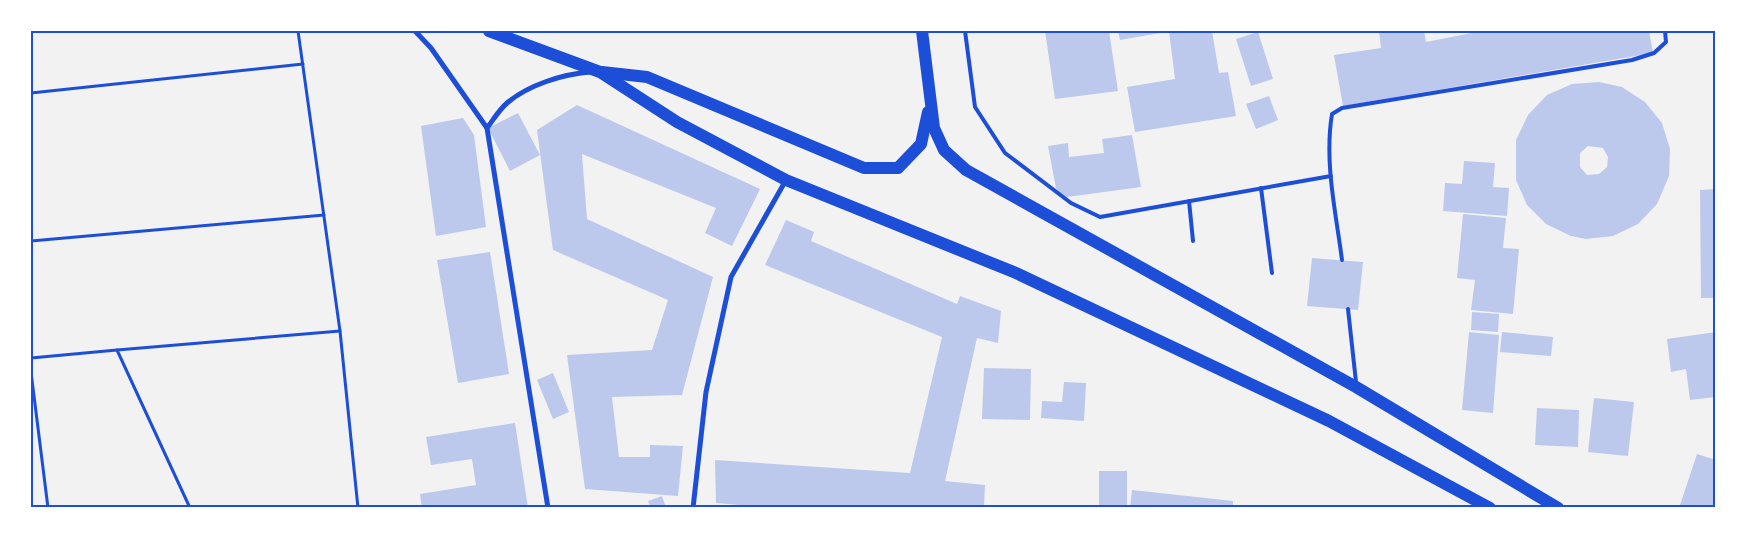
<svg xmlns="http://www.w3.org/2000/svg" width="1747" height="539" viewBox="0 0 1747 539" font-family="'Fira Sans',sans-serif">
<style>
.building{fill:#bdc9ec;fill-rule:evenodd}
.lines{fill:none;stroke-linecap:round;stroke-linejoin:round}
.path{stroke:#1d4ed8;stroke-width:3}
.service{stroke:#1d4ed8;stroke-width:4}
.minor{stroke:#1d4ed8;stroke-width:5}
.primary{stroke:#1d4ed8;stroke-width:12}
.neatline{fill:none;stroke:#1d4ed8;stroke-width:2}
</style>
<rect width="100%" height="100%" fill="#f2f2f2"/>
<g class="building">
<path d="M1045,31h64l9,60 -63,8z"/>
<path d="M1118,31h47l1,1 -46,8z"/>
<path d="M1169,31h43l7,42 9,-1 8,44 -101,16 -8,-45 48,-8z"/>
<path d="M1379,31h45l2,11 56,-11h167l4,22 -310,53 -9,-51 47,-7z"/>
<path d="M1258,32l15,47 -22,7 -15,-47z"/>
<path d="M1599,82l23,5 23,15 17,21 8,26 -1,27 -12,28 -19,20 -25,12 -27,3 -15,-3 -25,-12 -19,-19 -11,-25v-40l12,-25 19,-20 25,-11zM1588,146l15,2 5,9 -1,10 -8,7 -12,1 -7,-8v-14z"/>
<path d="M1269,96l9,24 -22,9 -10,-25z"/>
<path d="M577,105l183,84 -28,57 -27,-13 11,-25 -134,-54 5,65 126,58 -31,118 -70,2 7,60h31v-12l33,1 -5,50 -93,-7 -18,-134 85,-5 16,-50 -115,-50 -16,-120z"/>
<path d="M518,113l22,42 -30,16 -22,-43z"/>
<path d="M463,118l11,17 12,92 -50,9 -15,-110z"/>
<path d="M1132,135l9,52 -74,10 -6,-3 -5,-6 -8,-42 20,-3 1,14 35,-4 -2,-14z"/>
<path d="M1464,161l31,2 -2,24 16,1 -2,28 -64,-5 2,-28 17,1z"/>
<path d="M1716,189v109h-15l-1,-108z"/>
<path d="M1463,214l43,4 -3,30 16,1 -6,65 -42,-4 4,-30 -18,-2z"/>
<path d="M786,220l28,12 -3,9 146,63 3,-8 41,15 -3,32 -21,-5 -32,143 40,4 -1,23h-209l-59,-5 -1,-43 195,13 32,-136 -177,-72z"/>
<path d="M490,252l19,122 -51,9 -21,-123z"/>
<path d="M1312,258l51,4 -5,48 -51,-4z"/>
<path d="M1472,312l27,2 -1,18 -27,-2z"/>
<path d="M1469,332l30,3 -6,78 -31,-3z"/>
<path d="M1502,332l51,5 -2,19 -51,-4z"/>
<path d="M1716,332v65l-26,3 -4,-31 -15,3 -4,-33z"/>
<path d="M984,368l47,1 -1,51 -48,-1z"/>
<path d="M553,373l16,39 -16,7 -16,-39z"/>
<path d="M1064,382l22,1 -2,38 -43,-3 1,-17 20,1z"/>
<path d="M1594,398l40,4 -6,54 -40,-4z"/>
<path d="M1537,408l42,2 -1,37 -43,-2z"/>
<path d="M515,423l13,85h-106l-2,-14 56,-9 -4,-26 -41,6 -5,-28z"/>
<path d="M1697,454l19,6v48h-37z"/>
<rect x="1099" y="471" width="28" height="37"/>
<path d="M1132,490l101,11v7h-103z"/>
<path d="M662,496l4,12h-15l-3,-7z"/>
</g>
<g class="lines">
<g class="path">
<path d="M298,31l42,300 18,177"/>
<path d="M31,93l272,-29"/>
<path d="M31,241l293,-26"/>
<path d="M31,358l86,-8"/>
<path d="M31,372l17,136"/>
<path d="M190,508l-73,-158 223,-19"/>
</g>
<g class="service">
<path d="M965,31l10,76 30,46 66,50 29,14 231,-41"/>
<path d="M1261,188l11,85"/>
<path d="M1189,201l4,40"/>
<path d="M1342,260c-6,-47 -18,-98 -10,-146l10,-6 290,-48 22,-7 12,-11 -1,-11"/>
<path d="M1348,309l8,73"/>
</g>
<g class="minor">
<path d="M415,31l16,17 56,80 61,380"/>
<path d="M487,128c6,-8 12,-18 20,-25 21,-18 56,-29 83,-31"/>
<path d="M693,508l13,-116 25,-115 55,-97"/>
</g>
<g class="primary">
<path d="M489,31l111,41 77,50 109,58 230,93 313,148 161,87"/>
<path d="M922,31l12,97 10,22 22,20 390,217 202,121"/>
<path d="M602,72l45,5 217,91h34l23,-24 7,-32"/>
</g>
</g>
<rect width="1747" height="539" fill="none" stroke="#ffffff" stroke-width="65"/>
<rect x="32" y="32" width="1682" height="474" class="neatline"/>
</svg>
